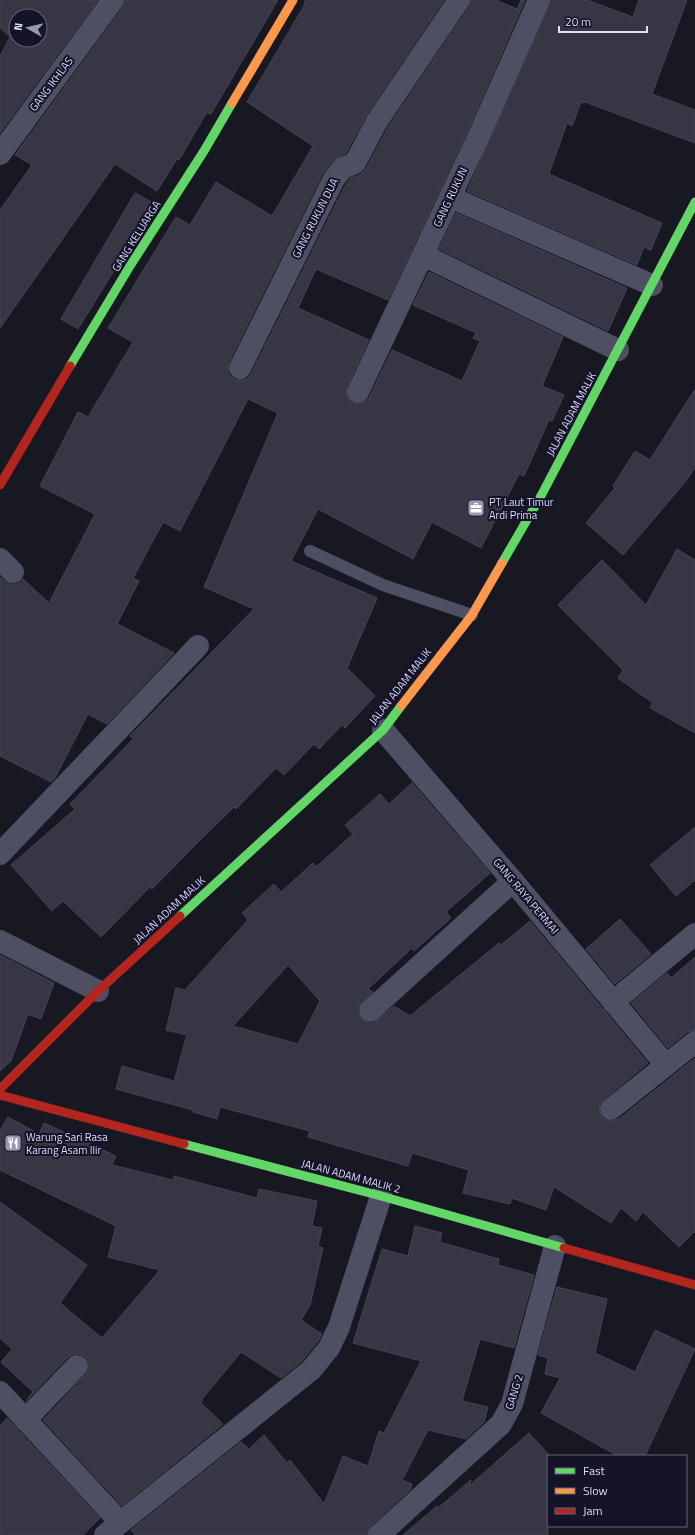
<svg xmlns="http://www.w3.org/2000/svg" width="695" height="1535" viewBox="0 0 695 1535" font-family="'Titillium Web',sans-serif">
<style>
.building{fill:#363644;stroke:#454356;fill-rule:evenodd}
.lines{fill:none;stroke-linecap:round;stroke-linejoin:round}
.lane{stroke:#4e4f63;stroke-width:12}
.street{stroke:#4e4f63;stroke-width:22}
.fast{stroke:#63d668;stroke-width:9}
.slow{stroke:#ff974d;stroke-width:9}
.jam{stroke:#b3261e;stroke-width:9}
.labels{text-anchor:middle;stroke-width:4;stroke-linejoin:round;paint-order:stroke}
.street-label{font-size:11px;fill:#ddddfc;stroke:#141328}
.poi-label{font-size:11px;fill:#ddddfc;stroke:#141328;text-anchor:start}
</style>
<rect width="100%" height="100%" fill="#181823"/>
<g class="building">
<path d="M0,0h98l-98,133v-77l10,-19 -10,-9zM16,16h24v24h-24z"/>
<path d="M125,0h153l-67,114 -4,-2 -28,48 -2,-1 -20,32 -42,-27 -115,164v-118l32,-45 -17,-10 108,-148z"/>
<path d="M305,0h139l-77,114 -21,39 -12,7 -11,13 -94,189 -1,6 1,7 5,4 6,1 7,-1 4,-5 94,-188 6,-8 9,-3 6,-6 22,-42 81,-120 2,-7h25l21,9 4,-9h4l-59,135 -78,165 -72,-31 -18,39 71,32 -22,47 -1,6 2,6 5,4 6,1 6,-2 4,-4 23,-48 70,31 18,-40 -7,-3 3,-5 -63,-28 16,-33 134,65 -21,49 22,9 -12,26 -3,-1 -25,56 -5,-2 -38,74 -49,-26 -19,37 -95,-50 -27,52 86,37 -30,70 28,28 -30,32 -3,-3 -23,24 -5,-5 -30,31 -8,-7 -40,41 -2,-2 -38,37 -44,45 -2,-2 -49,50 -38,-36 -11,10 -41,-46 64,-56 -5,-5 64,-66 -4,-2 124,-127 -50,-22 74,-174 -30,-14 -68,132 -17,-9 -30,56 6,3 -22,43 57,29 -67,71 -19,-10 -33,64 -4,4 -51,-26v-179l10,7h7l6,-5 26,24 46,-89 -55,-28 38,-74 10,5 45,-75 -25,-14 68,-111 14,8 26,-43 56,34 41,-70 -66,-44 57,-96z"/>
<path d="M551,0h36l46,17 6,-17h48l-35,94 43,16v33l-110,-41 -1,1 -3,-1 -9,24 -5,-3 -18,51 113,49 -11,27 -7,-3 -7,18 -170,-74z"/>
<path d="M135,193l20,11 -77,125 -17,-10z"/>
<path d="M456,213l171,75 -19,43 -169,-82z"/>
<path d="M695,389v78l-9,14 -63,74 -37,-32 29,-35 -2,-2 22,-35 15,9z"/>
<path d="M677,549l18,11v173l-45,-25 3,-5 -35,-25 5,-8 -65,-65 44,-45 44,45z"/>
<path d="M412,783l78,90 -44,39 5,6 -37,33 -2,-3 -44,41 5,3 -15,16v5l3,6 6,4h6l21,-17 16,10 89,-73 2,2 29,-24 118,142 -45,37 -3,4 -1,6 3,7 4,3 6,1 7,-2 76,-61v173l-16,16 -36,-35 -7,9 -15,-13 -10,15 -57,-36 -8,23 -34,-12 -2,6 -47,-11 6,-23 -57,-17 -4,13 -100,-29 2,-6 -90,-24 -3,12 -24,-7v-2l-77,-21 6,-23 52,15 13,-46 -21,-5 10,-42 9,2 63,-70 -6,-7 32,-29 7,8 32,-29 3,4 37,-33 -8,-9 35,-31 9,10zM288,965l32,36 -22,43 -65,-18z"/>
<path d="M695,827v53l-19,16 -26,-31z"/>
<path d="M620,919l31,35 -36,30 -29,-35z"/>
<path d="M0,955l54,28 -13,36 -13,-5 -17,47 -11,10z"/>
<path d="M695,957v73l-8,2 -19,16 -37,-45 36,-30 4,5z"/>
<path d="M8,1117l31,17 5,-11 44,20 28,13 -4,9 61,15 1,-4 83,22 2,-9 58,12 -5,25 10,2 -4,19 5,1 -13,57 -9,15 21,14 -4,7 -16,20 -21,17 -40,-26 -39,47 1,1 -2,3 22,21 -101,82 -79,-86 43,-46 3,-5v-6l-3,-6 -6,-3h-6l-6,3 -42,44 7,-9 -32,-30 11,-13 -12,-11v-136l87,63 -27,38 42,35 58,-68 -52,-13 8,-31 -116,-56v-39z"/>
<path d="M415,1226l27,7 -2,9 59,17 -1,6 36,10 -20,73 -34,-9 -18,62 26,6 -4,15 -18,17 -38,-9 -26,50 10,4 -2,6 -39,36 -4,9h-232l-4,-5 110,-88 8,7 15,-14 23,28 3,-3 34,44 19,-48 25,10 11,-35 5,2 37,-72 -68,-18 29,-94 26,7z"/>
<path d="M557,1287l50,12 -12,54 40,19 20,-42 40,19 -50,107h-27l-77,-43 19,-35 -15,-4 3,-16 -10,-3z"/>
<path d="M7,1418l93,100 -17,17h-83v-109z"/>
<path d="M529,1433l19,21v81h-145l34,-29 1,2 33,-28 -2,6z"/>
</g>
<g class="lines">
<path class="lane" d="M310,551l73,34 89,30"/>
<g class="street">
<path d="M0,154l113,-154"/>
<path d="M450,197l202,88"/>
<path d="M423,255l195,95"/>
<path d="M240,368l94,-189 9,-11 12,-5 22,-42 82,-121"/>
<path d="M358,392l119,-252 62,-140"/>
<path d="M0,559l13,13"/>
<path d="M383,730l130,151 153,184"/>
<path d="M0,854l198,-208"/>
<path d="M0,941l98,50"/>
<path d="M613,1002l82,-68"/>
<path d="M370,1011l143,-130"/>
<path d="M611,1109l84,-67"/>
<path d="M0,1392l120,130"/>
<path d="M25,1420l52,-54"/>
<path d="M105,1535l206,-165 18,-22 10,-21 42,-131"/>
<path d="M379,1535l122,-111 11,-20 43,-158"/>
</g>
<g class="fast">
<path d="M70,366l60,-100 74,-115 28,-48"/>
<path d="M502,563l40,-69 153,-292"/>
<path d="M180,916l203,-186 18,-24"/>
<path d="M184,1144l197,52 183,52"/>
</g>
<g class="slow">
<path d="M232,103l61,-103"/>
<path d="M401,706l71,-91 30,-52"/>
</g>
<g class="jam">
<path d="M0,485l70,-119"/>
<path d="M0,1089l98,-98 82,-75"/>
<path d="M0,1095l184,49"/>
<path d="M564,1248l131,37"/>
</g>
</g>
<defs>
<g id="office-square" transform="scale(0.9)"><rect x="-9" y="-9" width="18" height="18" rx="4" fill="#9898b0" stroke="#141328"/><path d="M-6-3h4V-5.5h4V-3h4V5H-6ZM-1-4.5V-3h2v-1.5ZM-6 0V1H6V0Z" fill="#fff"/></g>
<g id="restaurant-square" transform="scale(0.9)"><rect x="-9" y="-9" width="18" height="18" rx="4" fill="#9898b0" stroke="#141328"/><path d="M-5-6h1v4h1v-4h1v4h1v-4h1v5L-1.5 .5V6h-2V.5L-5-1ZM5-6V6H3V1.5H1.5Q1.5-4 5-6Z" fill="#fff"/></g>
</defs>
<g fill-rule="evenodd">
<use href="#office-square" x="476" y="508"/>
<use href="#restaurant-square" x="13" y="1143"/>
</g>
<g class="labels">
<g class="street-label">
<text transform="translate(51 84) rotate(-53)" y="4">GANG IKHLAS</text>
<text transform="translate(450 197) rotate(-65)" y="4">GANG RUKUN</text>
<text transform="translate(315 218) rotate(-63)" y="4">GANG RUKUN DUA</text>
<text transform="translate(136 236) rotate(-58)" y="4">GANG KELUARGA</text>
<text transform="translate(571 414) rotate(-62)" y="4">JALAN ADAM MALIK</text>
<text transform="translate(400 686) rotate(-52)" y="4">JALAN ADAM MALIK</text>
<text transform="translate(526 896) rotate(50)" y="4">GANG RAYA PERMAI</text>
<text transform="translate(169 910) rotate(-43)" y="4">JALAN ADAM MALIK</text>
<text transform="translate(351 1176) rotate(15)" y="4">JALAN ADAM MALIK 2</text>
<text transform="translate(514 1392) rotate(-73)" y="4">GANG 2</text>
</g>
<g class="poi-label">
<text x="489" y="506">PT Laut Timur<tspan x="489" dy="13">Ardi Prima</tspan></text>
<text x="26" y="1141">Warung Sari Rasa<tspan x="26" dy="13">Karang Asam Ilir</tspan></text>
</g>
</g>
<rect x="547" y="1455" width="140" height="72" fill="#141328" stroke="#64647d"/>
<rect x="555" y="1468" width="20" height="6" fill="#63d668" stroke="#64647d"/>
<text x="583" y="1475" font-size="12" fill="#ddddfc">Fast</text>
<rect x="555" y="1488" width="20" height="6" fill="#ff974d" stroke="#64647d"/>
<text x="583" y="1495" font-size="12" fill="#ddddfc">Slow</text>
<rect x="555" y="1508" width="20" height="6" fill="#b3261e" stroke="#64647d"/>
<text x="583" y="1515" font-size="12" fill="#ddddfc">Jam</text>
<g transform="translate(28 28) rotate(278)"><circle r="19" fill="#141328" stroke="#64647d"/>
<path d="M0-3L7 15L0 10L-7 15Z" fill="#9898b0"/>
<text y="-6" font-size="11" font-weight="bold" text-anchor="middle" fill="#ddddfc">N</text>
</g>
<path d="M559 26v6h88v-6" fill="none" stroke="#ddddfc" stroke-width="2"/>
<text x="565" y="26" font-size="12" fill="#ddddfc" stroke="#141328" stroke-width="3" paint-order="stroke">20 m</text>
</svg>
